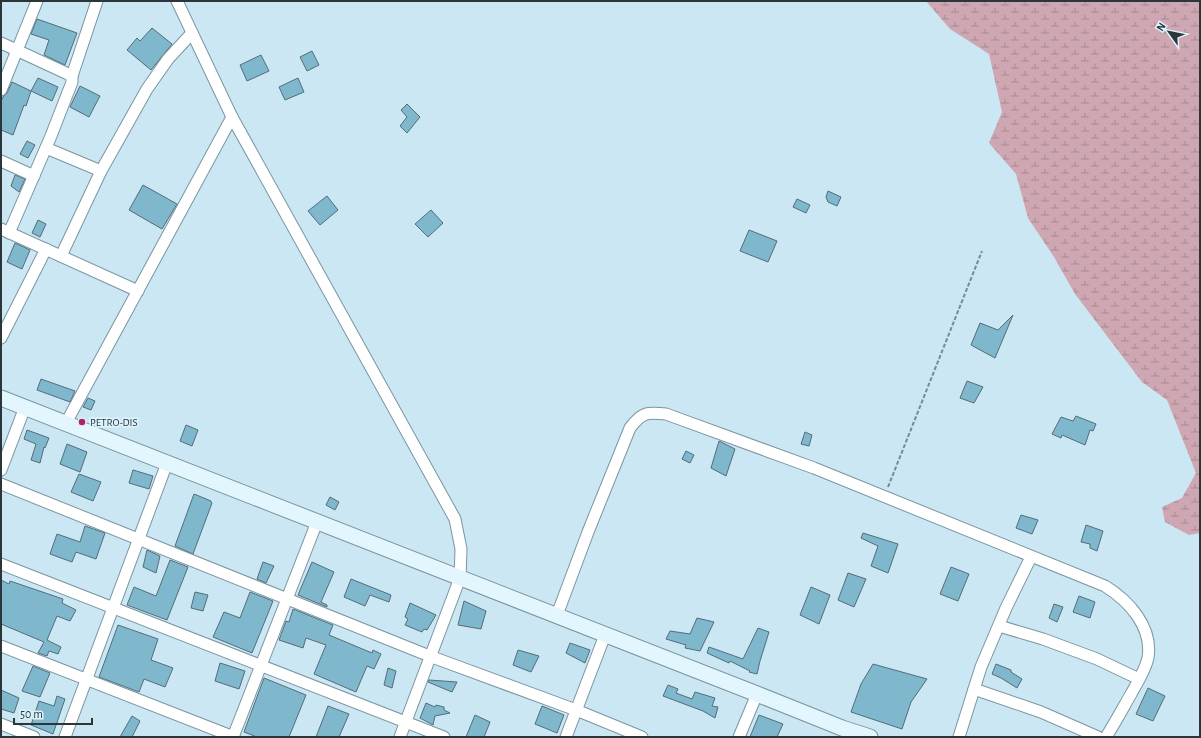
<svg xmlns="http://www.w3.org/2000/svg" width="1201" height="738" viewBox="0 0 1201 738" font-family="'Alegreya Sans',sans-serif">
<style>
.wetland{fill:url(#wetland-marsh)}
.building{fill:#7fb7cd;stroke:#546d78}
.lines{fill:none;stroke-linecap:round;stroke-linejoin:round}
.street-casing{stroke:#7a95a0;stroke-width:13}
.secondary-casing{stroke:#7a95a0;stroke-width:17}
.path{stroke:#778b93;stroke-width:2;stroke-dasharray:4 2;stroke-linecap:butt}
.street{stroke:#fff;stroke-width:11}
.secondary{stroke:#e3f5fd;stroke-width:15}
.poi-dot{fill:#b02461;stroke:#dcf3fd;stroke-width:1.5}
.labels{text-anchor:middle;stroke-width:3.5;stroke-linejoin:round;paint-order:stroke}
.poi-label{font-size:11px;fill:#2b363b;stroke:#dcf3fd;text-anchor:start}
</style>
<defs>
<pattern id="wetland-marsh" width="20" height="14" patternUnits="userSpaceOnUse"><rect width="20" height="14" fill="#cfa7b2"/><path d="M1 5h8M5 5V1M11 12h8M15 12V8" fill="none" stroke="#a88992"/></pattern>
</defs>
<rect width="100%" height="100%" fill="#cae7f3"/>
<path class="wetland" d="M926,1h274v532l-11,2 -24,-13 -3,-15 20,-9 14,-25 -29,-73 -25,-18 -67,-88 -21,-37 -26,-39 -12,-44 -27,-31 13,-31 -13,-58 -39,-25z"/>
<g class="building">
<path d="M37,19l40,14 -12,32 -21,-10 5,-15 -18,-6z"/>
<path d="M152,28l20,16 -21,26 -24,-20 10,-12 3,3z"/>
<path d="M312,51l7,14 -12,6 -7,-14z"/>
<path d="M261,55l8,16 -22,10 -7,-16z"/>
<path d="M38,78l20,9 -6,14 -21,-10z"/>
<path d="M298,78l6,14 -19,8 -6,-13z"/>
<path d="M12,82l19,9 -5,15 -2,-1 -11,30 -12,-5v-29l2,-4 4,-4z"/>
<path d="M80,86l20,10 -11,21 -19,-10z"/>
<path d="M407,104l13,13 -13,16 -7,-7 7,-9 -6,-7z"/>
<path d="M27,141l8,4 -7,13 -8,-4z"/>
<path d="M15,175l10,4 -6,13 -8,-6z"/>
<path d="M143,185l34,19 -15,25 -33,-19z"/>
<path d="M828,191l13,6 -4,9 -9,-4 -2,-5z"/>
<path d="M327,196l11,14 -18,15 -12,-14z"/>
<path d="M797,199l13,6 -4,8 -13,-6z"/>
<path d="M431,210l12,13 -15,14 -13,-13z"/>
<path d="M38,220l8,4 -6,13 -8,-4z"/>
<path d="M749,230l28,11 -9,21 -28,-11z"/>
<path d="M15,243l15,7 -8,19 -15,-7z"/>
<path d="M1013,315l-18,43 -24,-13 9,-22 18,7z"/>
<path d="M41,379l34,12 -5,11 -33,-12z"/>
<path d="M967,381l16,6 -9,16 -14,-5z"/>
<path d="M88,398l7,3 -4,9 -8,-3z"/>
<path d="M1076,416l20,8 -3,7 -3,-1 -5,15 -23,-10 -1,3 -9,-4 9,-17 12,4z"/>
<path d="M186,425l12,5 -6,16 -12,-5z"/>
<path d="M27,430l22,8 -4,10 -1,-1 -4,16 -9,-3 5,-16 -12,-5z"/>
<path d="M805,432l7,3 -3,11 -8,-2z"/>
<path d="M719,441l16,8 -9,27 -15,-8z"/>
<path d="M67,444l20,8 -7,20 -20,-8z"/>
<path d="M686,451l8,4 -4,8 -8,-4z"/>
<path d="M133,470l20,6 -4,13 -20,-6z"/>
<path d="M79,474l22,8 -8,19 -22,-9z"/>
<path d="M194,494l17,7v1l1,1 -19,51 -18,-8z"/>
<path d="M330,497l9,5 -4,8 -9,-5z"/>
<path d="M1021,515l17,5 -6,14 -16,-6z"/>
<path d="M1086,525l17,6 -6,20 -7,-3v-4l-9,-2z"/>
<path d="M85,526l20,7 -9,26 -20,-7 -4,10 -22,-8 7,-20 23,8z"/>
<path d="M863,533l35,11 -10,29 -17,-7 7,-20 -17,-8z"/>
<path d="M147,550l13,6 -4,17 -13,-6z"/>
<path d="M170,560l18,7 -21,53 -40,-15 7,-18 22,9z"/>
<path d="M263,562l11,4 -8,17 -9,-4z"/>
<path d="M312,562l22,10 -13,30 6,3v2l-29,-12z"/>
<path d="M951,567l18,7 -11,27 -18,-7z"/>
<path d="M848,573l18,6 -12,28 -16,-7z"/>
<path d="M351,579l40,16 -2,7 -19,-7 -5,11 -21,-9z"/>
<path d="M1,580l8,4 1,-3 53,18 -1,4 14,7 -6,11 -13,-5 -10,24 14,7 -3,7 -9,-3 -2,5 -9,-3 6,-11 -43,-18z"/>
<path d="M811,587l19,8 -11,29 -19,-9z"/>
<path d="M195,592l13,3 -5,16 -12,-3z"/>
<path d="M250,592l23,9 -21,52 -39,-16 11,-25 16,6z"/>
<path d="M1079,596l16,6 -5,16 -17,-6z"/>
<path d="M464,601l22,10 -5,18 -23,-4z"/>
<path d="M410,603l26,12 -9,15 -3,-1 -2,3 -17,-7 3,-6 -3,-2z"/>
<path d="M1054,604l9,3 -6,15 -8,-4z"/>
<path d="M293,609l40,16 -4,10 43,18 1,-3 8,4 -7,15 -7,-3 -11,26 -42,-18 12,-29 -20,-7 -3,10 -24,-8 7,-19 3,1z"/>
<path d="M697,618l17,4 -14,29 -15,-3 1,-3 -20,-6 4,-8 20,3z"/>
<path d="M118,625l40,14 -7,21 22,8 -8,19 -21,-8 -5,13 -40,-15z"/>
<path d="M758,628l11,4 -9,29 -3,13 -8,-2 1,-1 -20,-10 -1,2 -22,-10 2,-6 34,12z"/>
<path d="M570,643l20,7 -5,13 -19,-10z"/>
<path d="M518,650l21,6 -8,16 -18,-7z"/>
<path d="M220,663l25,8 -6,18 -24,-8z"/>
<path d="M873,664l54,15 -16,23 -9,27 -51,-17 10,-28z"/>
<path d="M996,664l15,6v2l11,7 -5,9 -16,-10 -9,-4z"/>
<path d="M33,666l17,7 -10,24 -18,-6z"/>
<path d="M388,668l8,3 -4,17 -8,-3z"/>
<path d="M264,678l42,17 -17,42h-32l-13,-5z"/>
<path d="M429,680l28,2 -5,10 -24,-10z"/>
<path d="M668,685l10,4 -2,4 16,6 3,-7 20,6 -3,8 6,1 -3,11 -12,-7 -40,-15z"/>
<path d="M1148,688l17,8 -12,25 -17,-7z"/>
<path d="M1,690l18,8 -5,15 -13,-4z"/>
<path d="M57,696l8,3 -12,35 -22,-9 8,-24 15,5z"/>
<path d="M426,703l9,4 1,-2 8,2v3l6,3 -15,3 -2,9 -13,-7z"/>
<path d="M328,706l21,8 -10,23h-23z"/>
<path d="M542,706l22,9 -7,18 -22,-9z"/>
<path d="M475,715l15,7 -6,15h-18z"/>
<path d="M759,715l24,9 -6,13h-27z"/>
<path d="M132,716l8,5 -8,16h-12z"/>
</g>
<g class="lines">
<g class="street-casing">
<g id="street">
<path d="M177,1l55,116 223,402 6,30 -1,29 -60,159"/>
<path d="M1,43l65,30 6,3v6l-21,54 -42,97"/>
<path d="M72,76l25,-75"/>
<path d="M1,90l36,-89"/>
<path d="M46,148l55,23"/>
<path d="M1,161l33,15"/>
<path d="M1,229l137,62"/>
<path d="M61,256l40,-85 46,-82 21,-30 24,-26"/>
<path d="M1,338l45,-89"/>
<path d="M66,423l166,-306"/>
<path d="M1,470l24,-63"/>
<path d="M1,484l431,173 144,53 66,27"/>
<path d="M1,564l443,173"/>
<path d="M557,615l31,-83 42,-104c12,-16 17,-16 36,-14l148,54 291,118c24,15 48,41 43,72 -3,13 -11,25 -17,36 -8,14 -16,29 -25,43"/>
<path d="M999,626l44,13 54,20 42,20"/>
<path d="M1,646l233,91"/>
<path d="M974,689l67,23 57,25"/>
<path d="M1,724l33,13"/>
<path d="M65,737l102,-274"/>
<path d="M233,737l84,-215"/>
<path d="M566,737l39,-102"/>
<path d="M739,737l18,-43"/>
<path d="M959,737l22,-70 25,-59 25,-51"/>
</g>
</g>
<g class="secondary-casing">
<path id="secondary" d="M1,398l756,296 85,34 28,9"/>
</g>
<path class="path" d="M888,487l94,-236"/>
<use href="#street" class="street"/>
<use href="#secondary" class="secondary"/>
</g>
<circle class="poi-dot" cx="82" cy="422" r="4"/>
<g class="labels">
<g class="poi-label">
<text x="90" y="426">PETRO-DIS</text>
</g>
</g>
<rect width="1201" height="738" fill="none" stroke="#2b363b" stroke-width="4"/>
<g transform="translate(1169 32) rotate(303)" stroke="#dcf3fd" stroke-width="3" paint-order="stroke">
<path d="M0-3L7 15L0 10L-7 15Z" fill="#2b363b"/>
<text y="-6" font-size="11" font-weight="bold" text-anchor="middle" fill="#2b363b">N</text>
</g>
<path d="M14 718v6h78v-6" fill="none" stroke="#2b363b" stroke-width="2"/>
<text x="20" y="718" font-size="12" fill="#2b363b" stroke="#dcf3fd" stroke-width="3" paint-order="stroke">50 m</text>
</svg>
